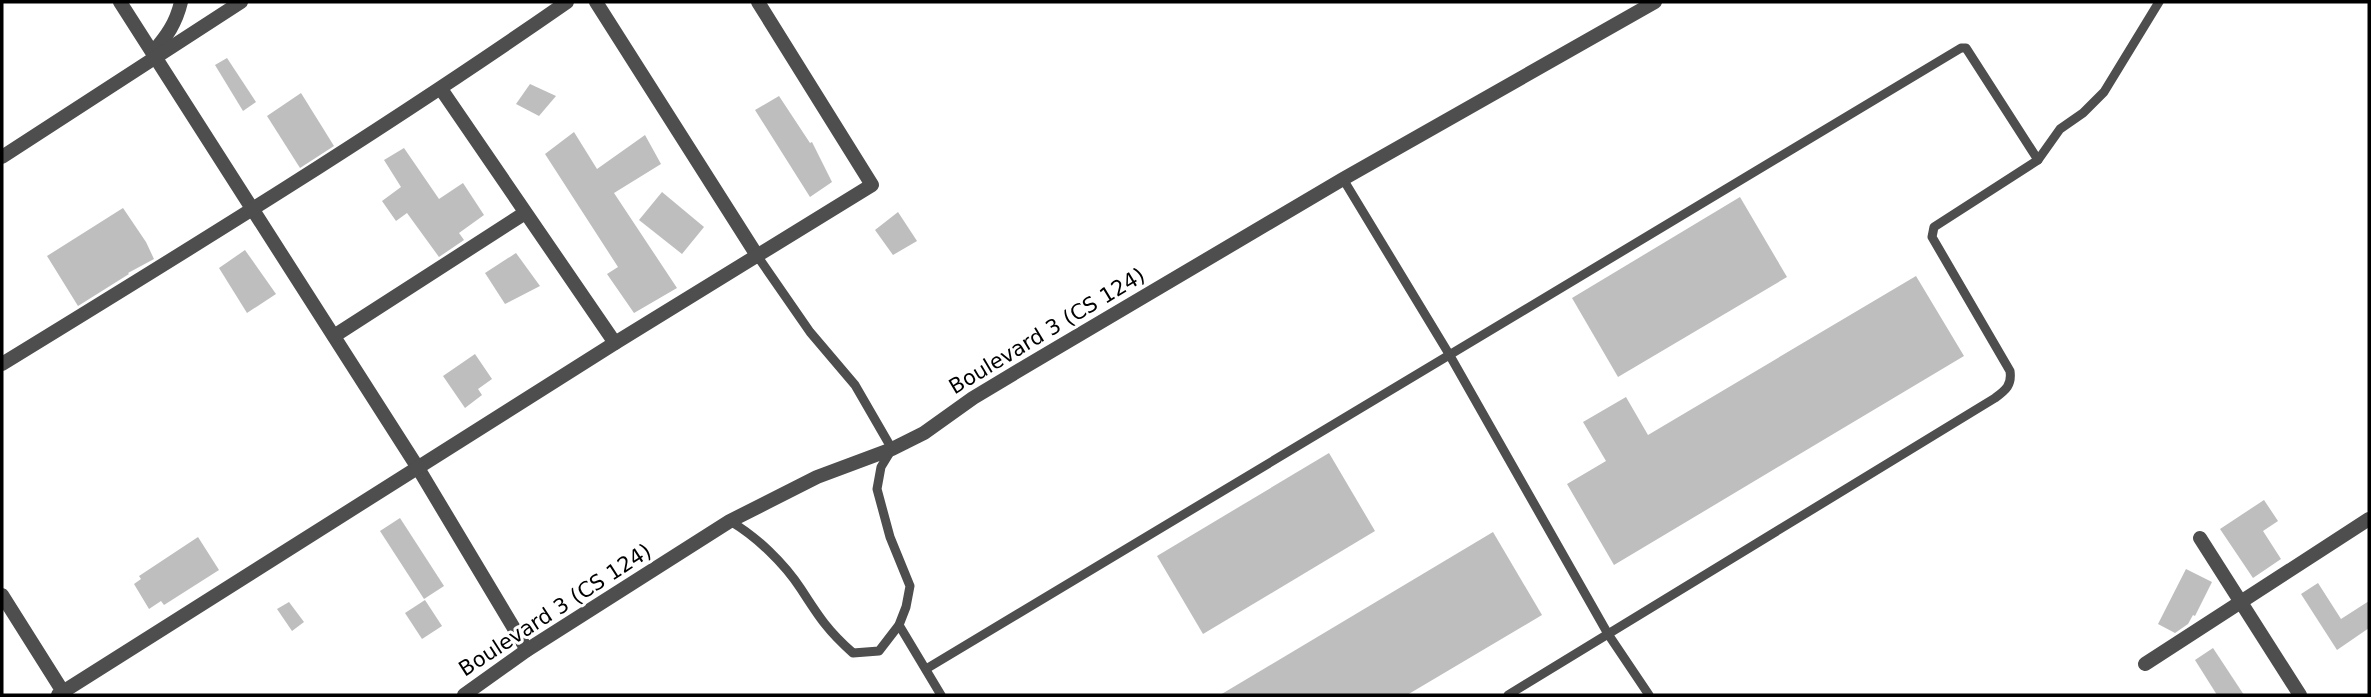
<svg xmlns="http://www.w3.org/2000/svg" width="2371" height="697" viewBox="0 0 2371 697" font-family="'DejaVu Sans',sans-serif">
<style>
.building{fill:#bebebe}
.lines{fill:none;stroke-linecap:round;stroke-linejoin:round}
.lane{stroke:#4e4e4e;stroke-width:9}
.street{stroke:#4e4e4e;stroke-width:14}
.labels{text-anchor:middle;stroke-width:6;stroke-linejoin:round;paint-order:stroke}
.street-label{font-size:21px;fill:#000;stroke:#fff}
</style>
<rect width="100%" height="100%" fill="#fff"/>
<g class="building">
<path d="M227,58l29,44 -13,9 -28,-46z"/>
<path d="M530,84l26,12 -17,20 -23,-12z"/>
<path d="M301,93l33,53 -34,22 -33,-52z"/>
<path d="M779,96l31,47 2,-1 20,40 -22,15 -55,-87z"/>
<path d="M574,132l23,37 48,-34 16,29 -47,29 63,95 -43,25 -27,-39 11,-7 -73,-113z"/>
<path d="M404,148l35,51 24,-16 21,32 -25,18 5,7 -25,17 -32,-44 -11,8 -14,-20 19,-14 -17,-27z"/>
<path d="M662,192l42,35 -22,27 -43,-34z"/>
<path d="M1740,197l47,80 -169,100 -46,-79z"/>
<path d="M123,208l23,34 8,17 -26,14 1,1 -51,32 -31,-50z"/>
<path d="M898,212l19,29 -24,14 -18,-25z"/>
<path d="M245,250l31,44 -29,19 -28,-45z"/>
<path d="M516,253l24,33 -35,18 -20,-31z"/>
<path d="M1916,276l48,80 -350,209 -47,-81 39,-23 -23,-39 43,-25 22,38z"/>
<path d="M475,354l17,25 -14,10 4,6 -17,13 -22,-32z"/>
<path d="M1329,453l46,78 -172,103 -46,-78z"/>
<path d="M2264,500l14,21 -15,10 18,28 -28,19 -33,-49z"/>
<path d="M400,518l44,68 -20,13 -44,-68z"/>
<path d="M1493,532l49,83 -135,80h-187z"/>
<path d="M198,537l21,33 -55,35 -3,-4 -12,8 -15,-25 7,-5 -2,-3z"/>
<path d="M2186,569l26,13 -17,34 -2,-1 -5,9 -13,9 -17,-9z"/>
<path d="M2318,583l23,36 28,-18v27l-32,22 -36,-56z"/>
<path d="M425,600l17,26 -20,13 -17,-26z"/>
<path d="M289,602l15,20 -12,9 -15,-22z"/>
<path d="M2213,648l31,47h-27l-22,-35z"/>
</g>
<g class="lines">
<g class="lane">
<path d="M1343,179l106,175 159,280 41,61"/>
<path d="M730,521c27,16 54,42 71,68 18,28 27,42 52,64l26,-2 20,-26 7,-18 4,-21 -20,-49 -13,-48 4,-22 11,-18 -37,-64 -45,-53 -52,-75"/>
<path d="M899,625l42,70"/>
<path d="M926,669l1035,-621h5l72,112"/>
<path d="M1508,695l487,-297c11,-8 17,-13 15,-27l-78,-134 2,-10 104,-67 22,-31 23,-16 21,-21 55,-90"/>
</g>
<g class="street">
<path d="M120,2l298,466 109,182"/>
<path d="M596,2l162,255"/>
<path d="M153,52c14,-16 23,-29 28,-50"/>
<path d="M441,89l174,254"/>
<path d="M2,157l239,-155"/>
<path d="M334,336l191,-123"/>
<path d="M2,364c191,-117 381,-234 565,-362"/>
<path d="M2200,538l100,157"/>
<path d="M2,595l63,100"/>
<path d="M2145,664l224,-145"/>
<path d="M58,695l557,-352 257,-158 -114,-183"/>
<path d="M464,695l63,-45 203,-129 87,-44 75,-28 32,-16 49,-35 55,-33 315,-186 312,-177"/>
</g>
</g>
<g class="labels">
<g class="street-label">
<text transform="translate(1047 331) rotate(-31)" y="7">Boulevard 3 (CS 124)</text>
<text transform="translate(555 610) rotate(-33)" y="7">Boulevard 3 (CS 124)</text>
</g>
</g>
<rect width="2371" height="697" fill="none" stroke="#000000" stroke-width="7"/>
</svg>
